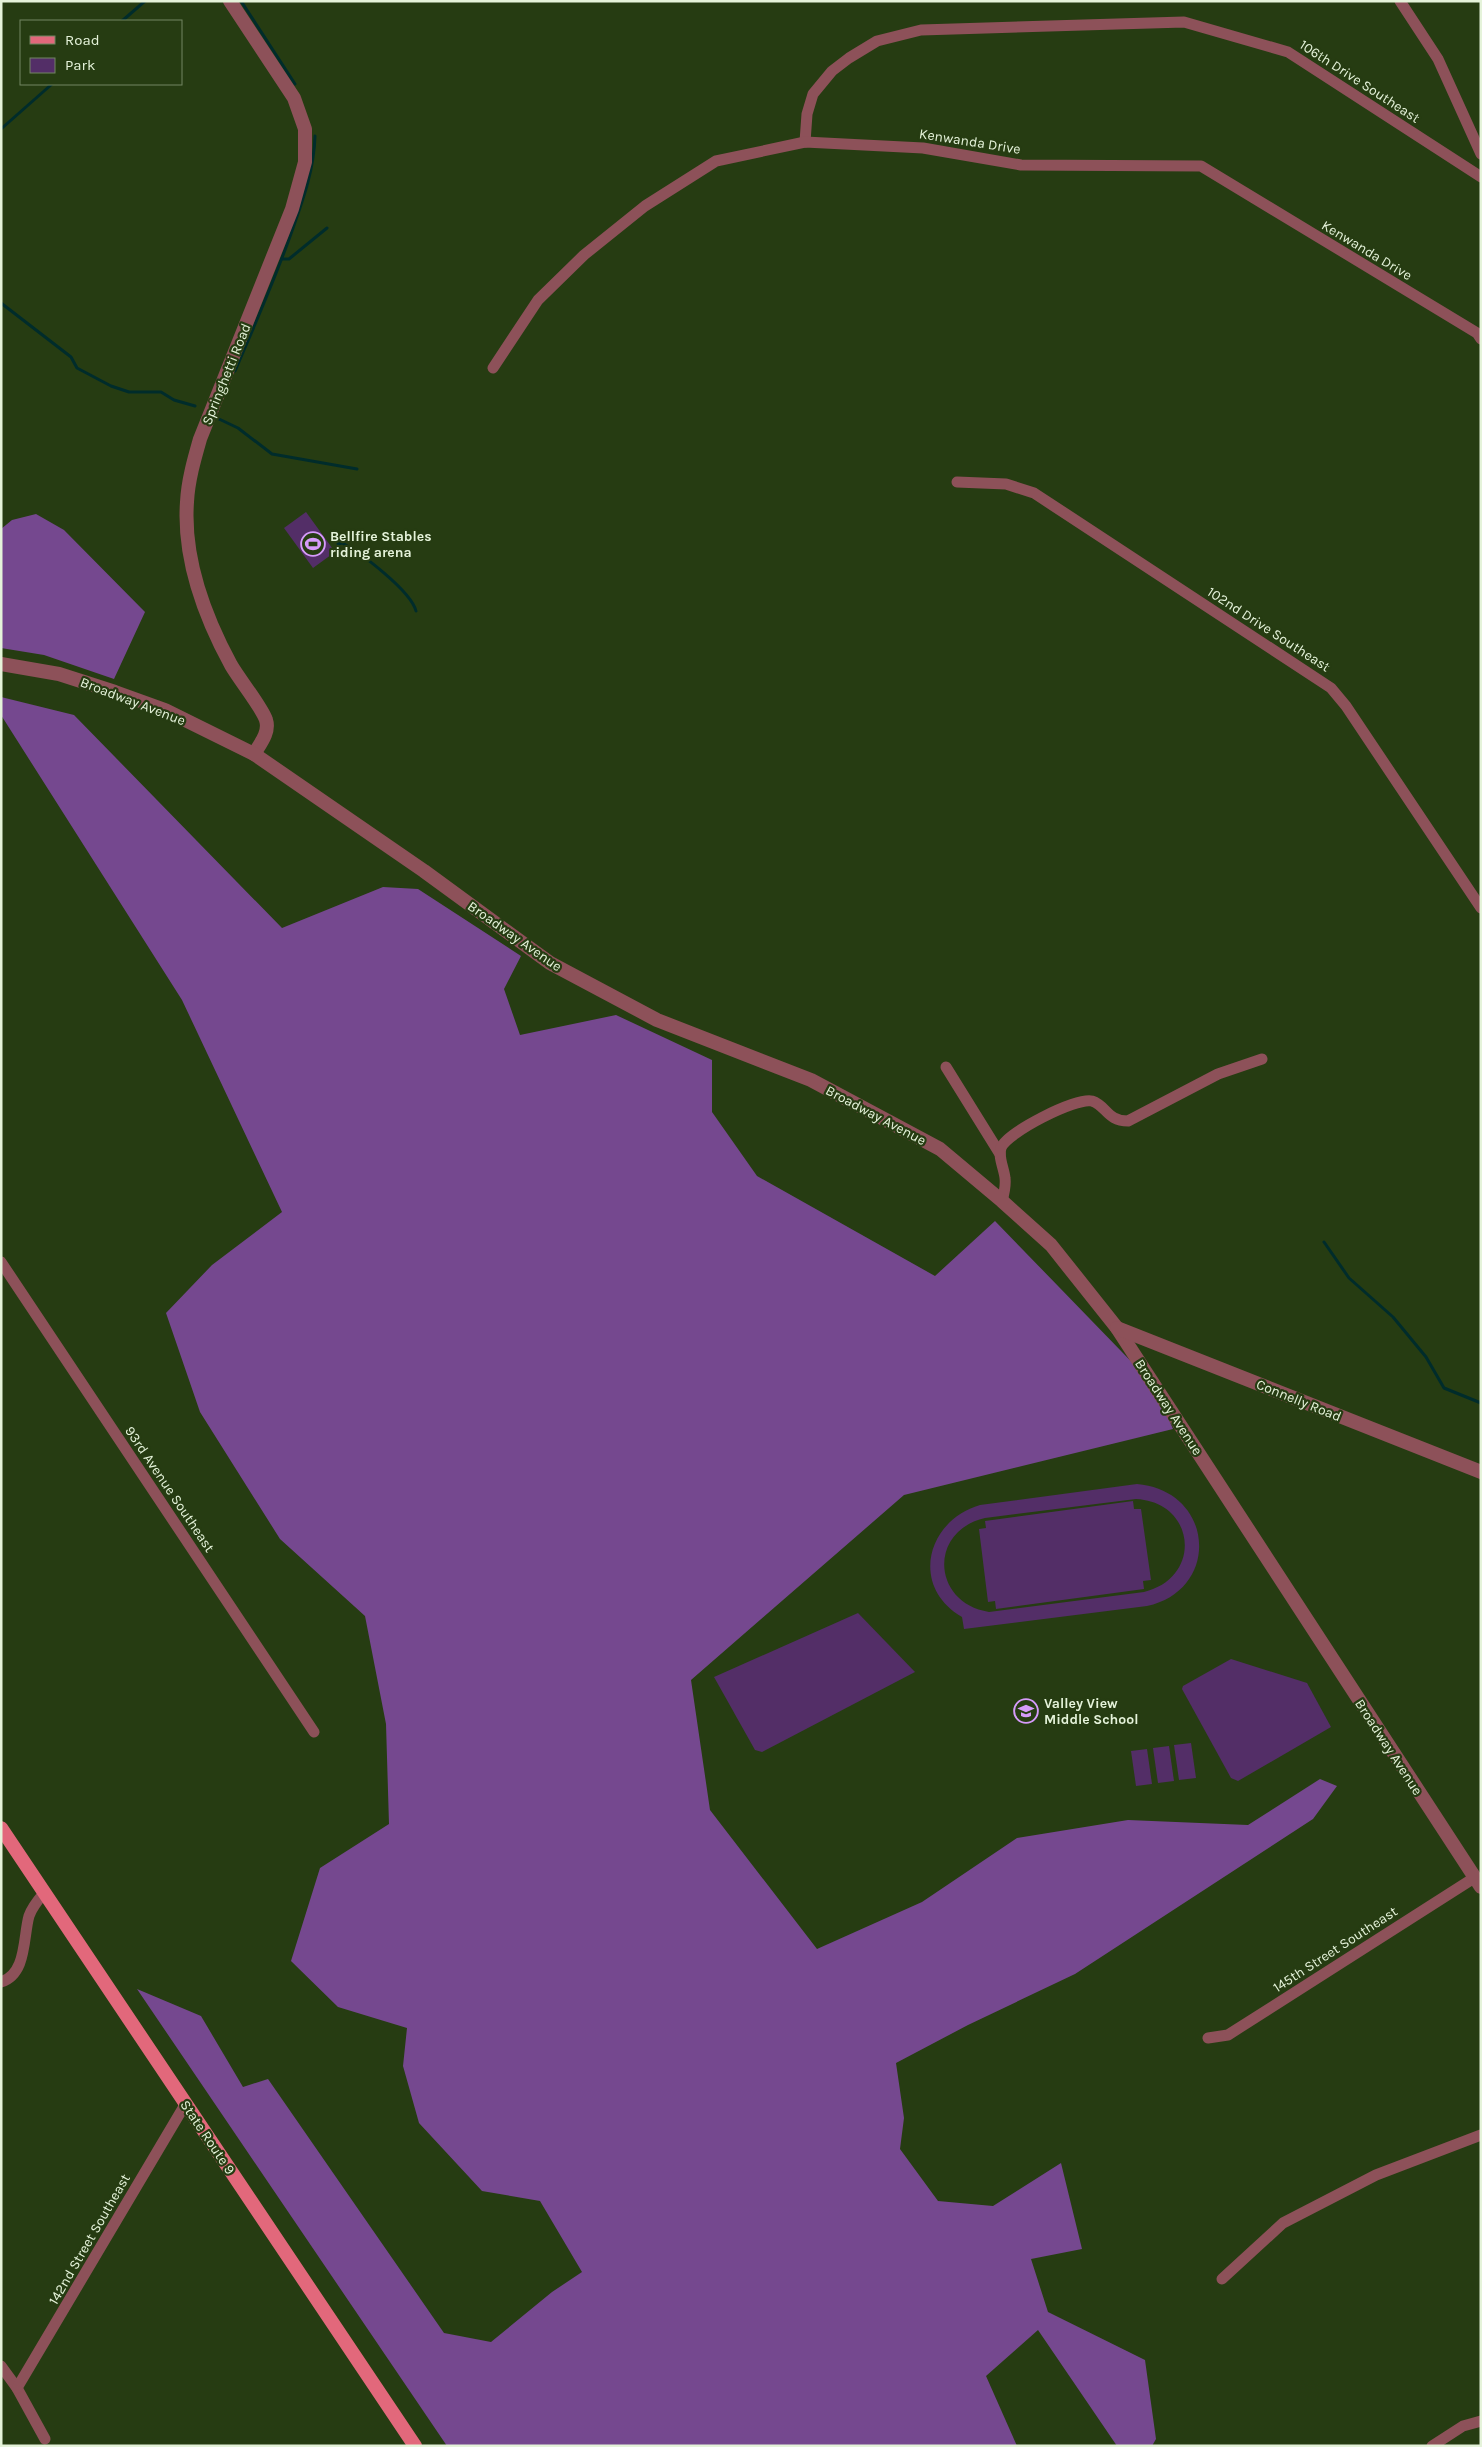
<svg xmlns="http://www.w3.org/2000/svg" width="1482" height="2447" viewBox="0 0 1482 2447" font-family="Karla,sans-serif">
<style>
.green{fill:#532e67;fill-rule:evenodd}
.forest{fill:#75488f}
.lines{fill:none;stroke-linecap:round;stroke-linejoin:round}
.stream{stroke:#002c2b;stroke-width:3}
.minor{stroke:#8d5159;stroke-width:11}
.tertiary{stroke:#8d5159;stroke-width:14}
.primary{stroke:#e2687b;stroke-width:14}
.labels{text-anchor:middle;stroke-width:4.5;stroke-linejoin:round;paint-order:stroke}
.street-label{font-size:14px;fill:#e5f3da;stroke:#263c12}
.poi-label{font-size:14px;font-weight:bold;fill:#e5f3da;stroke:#263c12;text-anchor:start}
</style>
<rect width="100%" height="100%" fill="#263c12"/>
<g class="green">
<path d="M306,512l29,40 -22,16 -29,-40z"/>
<path d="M1137,1484c78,7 84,106 10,122l-183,23 -2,-12c-52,-30 -36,-96 18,-112zM1136,1499c60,3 67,79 8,93l-155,20c-57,-9 -61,-81 -4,-94z"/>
<path d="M1133,1501l1,8h7l10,71 -8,1 1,8 -148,20 -1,-8 -7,1 -9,-73 7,-1 -1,-7z"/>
<path d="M858,1613l57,59 -153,80 -7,-2 -41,-73z"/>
<path d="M1231,1659l76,24 24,44 -93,54 -7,-3 -49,-89 1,-3z"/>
<path d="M1191,1743l5,35 -17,2 -5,-35z"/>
<path d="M1169,1746l5,35 -16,2 -5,-35z"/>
<path d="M1147,1749l5,35 -16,2 -5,-35z"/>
</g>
<g class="forest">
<path d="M36,514l28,16 81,82 -31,67 -70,-24 -43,-7v-119l11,-9z"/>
<path d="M1,697l73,18 208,213 101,-41 35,2 103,67 -17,33 16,46 96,-20 96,45v52l45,64 178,100 60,-55 158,163 20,45 -269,66 -213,185 19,130 107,139 105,-47 95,-64 111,-18 120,5 72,-46 17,7 -24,33 -238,155 -107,51 -72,38 8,55 -4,31 38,52 55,5 68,-43 21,86 -51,10 17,53 97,48 11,79 -4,7h-35l-79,-116 -52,46 31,70h-570l-310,-457 64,27 42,71 25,-8 176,254 47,9 61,-50 30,-20 -42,-71 -58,-10 -63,-68 -16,-57 4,-38 -69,-21 -47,-46 29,-93 69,-44 -3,-100 -21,-108 -85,-77 -80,-127 -34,-99 46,-48 70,-53 -100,-212 -181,-285z"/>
</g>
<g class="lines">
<g class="stream">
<path d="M241,1l54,83"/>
<path d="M122,21l23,-20"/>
<path d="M1,129l51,-45"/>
<path d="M282,259h7l38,-31"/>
<path d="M1,303l70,54 6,11 34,18 18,6h32l13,8 21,6"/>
<path d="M235,371c20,-47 41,-94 58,-143 11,-31 21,-59 22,-92"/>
<path d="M219,419l19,9 34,26 85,15"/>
<path d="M338,544l4,-1c18,9 69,48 74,68"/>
<path d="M1324,1242l25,36 44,39 33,40 18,31 37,15"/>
</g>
<g class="minor">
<path d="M1400,1l38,58 43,95"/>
<path d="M805,142l2,-28 6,-20 19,-23 17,-13 28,-17 44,-11 263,-8 104,30 193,125"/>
<path d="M493,368l45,-68 46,-45 61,-49 71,-45 89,-19 118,6 98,17 180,1 276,167 4,6"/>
<path d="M957,482l49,2 28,9 297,195 15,18 135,202"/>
<path d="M946,1067l54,87"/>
<path d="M1002,1201c2,-7 4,-15 3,-23 -1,-10 -7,-20 -4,-30 5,-15 75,-51 91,-47 15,5 15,20 36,20l90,-47 44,-15"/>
<path d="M1,1262l313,470"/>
<path d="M1,1982c26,-8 22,-45 28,-66 3,-9 9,-16 15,-23"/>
<path d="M1208,2038l20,-3 246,-157"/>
<path d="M1222,2279l61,-56 93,-48 105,-40"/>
<path d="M1,2366l16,22 28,51"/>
<path d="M17,2388l169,-285"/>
<path d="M1432,2446l31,-20 18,-5"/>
</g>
<g class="tertiary">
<path d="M230,1l64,97 11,31v33l-13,47 -92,230c-6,21 -12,42 -13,63 -4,56 18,115 44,163 8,14 32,44 35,55 4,12 -6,24 -12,34"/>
<path d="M1,664l58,10 56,18 50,18 89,44 170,117 126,92 107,57 154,60 129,69 62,52 49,44 66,83 364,559"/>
<path d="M1117,1328l364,144"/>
</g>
<path class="primary" d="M1,1828l414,618"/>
</g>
<defs>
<g id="stadium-ring" transform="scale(1.25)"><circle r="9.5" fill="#263c12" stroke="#d69bfa" stroke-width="1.5"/><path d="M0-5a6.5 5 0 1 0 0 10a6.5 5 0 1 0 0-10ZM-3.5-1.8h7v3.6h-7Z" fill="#d69bfa"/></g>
<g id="school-ring" transform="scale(1.25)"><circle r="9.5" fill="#263c12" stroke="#d69bfa" stroke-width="1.5"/><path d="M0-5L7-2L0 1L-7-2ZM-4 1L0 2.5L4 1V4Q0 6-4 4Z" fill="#d69bfa"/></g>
</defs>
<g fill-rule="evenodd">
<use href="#stadium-ring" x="313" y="544"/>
<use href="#school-ring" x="1026" y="1711"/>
</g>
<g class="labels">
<g class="street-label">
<text transform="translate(1360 81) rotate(33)" y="5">106th Drive Southeast</text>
<text transform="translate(970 141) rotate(9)" y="5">Kenwanda Drive</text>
<text transform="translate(1367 250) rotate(31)" y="5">Kenwanda Drive</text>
<text transform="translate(226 374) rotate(-68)" y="5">Springhetti Road</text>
<text transform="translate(1269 629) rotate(33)" y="5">102nd Drive Southeast</text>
<text transform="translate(133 701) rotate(21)" y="5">Broadway Avenue</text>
<text transform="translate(515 936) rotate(35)" y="5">Broadway Avenue</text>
<text transform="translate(876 1115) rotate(28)" y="5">Broadway Avenue</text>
<text transform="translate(1299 1400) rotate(22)" y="5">Connelly Road</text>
<text transform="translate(1169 1407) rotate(57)" y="5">Broadway Avenue</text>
<text transform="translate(170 1489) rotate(56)" y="5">93rd Avenue Southeast</text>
<text transform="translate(1389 1747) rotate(57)" y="5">Broadway Avenue</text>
<text transform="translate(1335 1949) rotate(-33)" y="5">145th Street Southeast</text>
<text transform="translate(208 2137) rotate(56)" y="5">State Route 9</text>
<text transform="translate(89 2239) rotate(-60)" y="5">142nd Street Southeast</text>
</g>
<g class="poi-label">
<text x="330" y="541">Bellfire Stables<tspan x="330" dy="16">riding arena</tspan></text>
<text x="1044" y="1708">Valley View<tspan x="1044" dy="16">Middle School</tspan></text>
</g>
</g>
<rect width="1482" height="2447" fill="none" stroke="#e5f3da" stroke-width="5"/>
<rect x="20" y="20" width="162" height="65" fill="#263c12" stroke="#728562"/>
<rect x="30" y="36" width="25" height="8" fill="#e2687b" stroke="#728562"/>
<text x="65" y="45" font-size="15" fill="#e5f3da">Road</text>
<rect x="30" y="58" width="25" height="15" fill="#532e67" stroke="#728562"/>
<text x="65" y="70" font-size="15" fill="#e5f3da">Park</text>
</svg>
